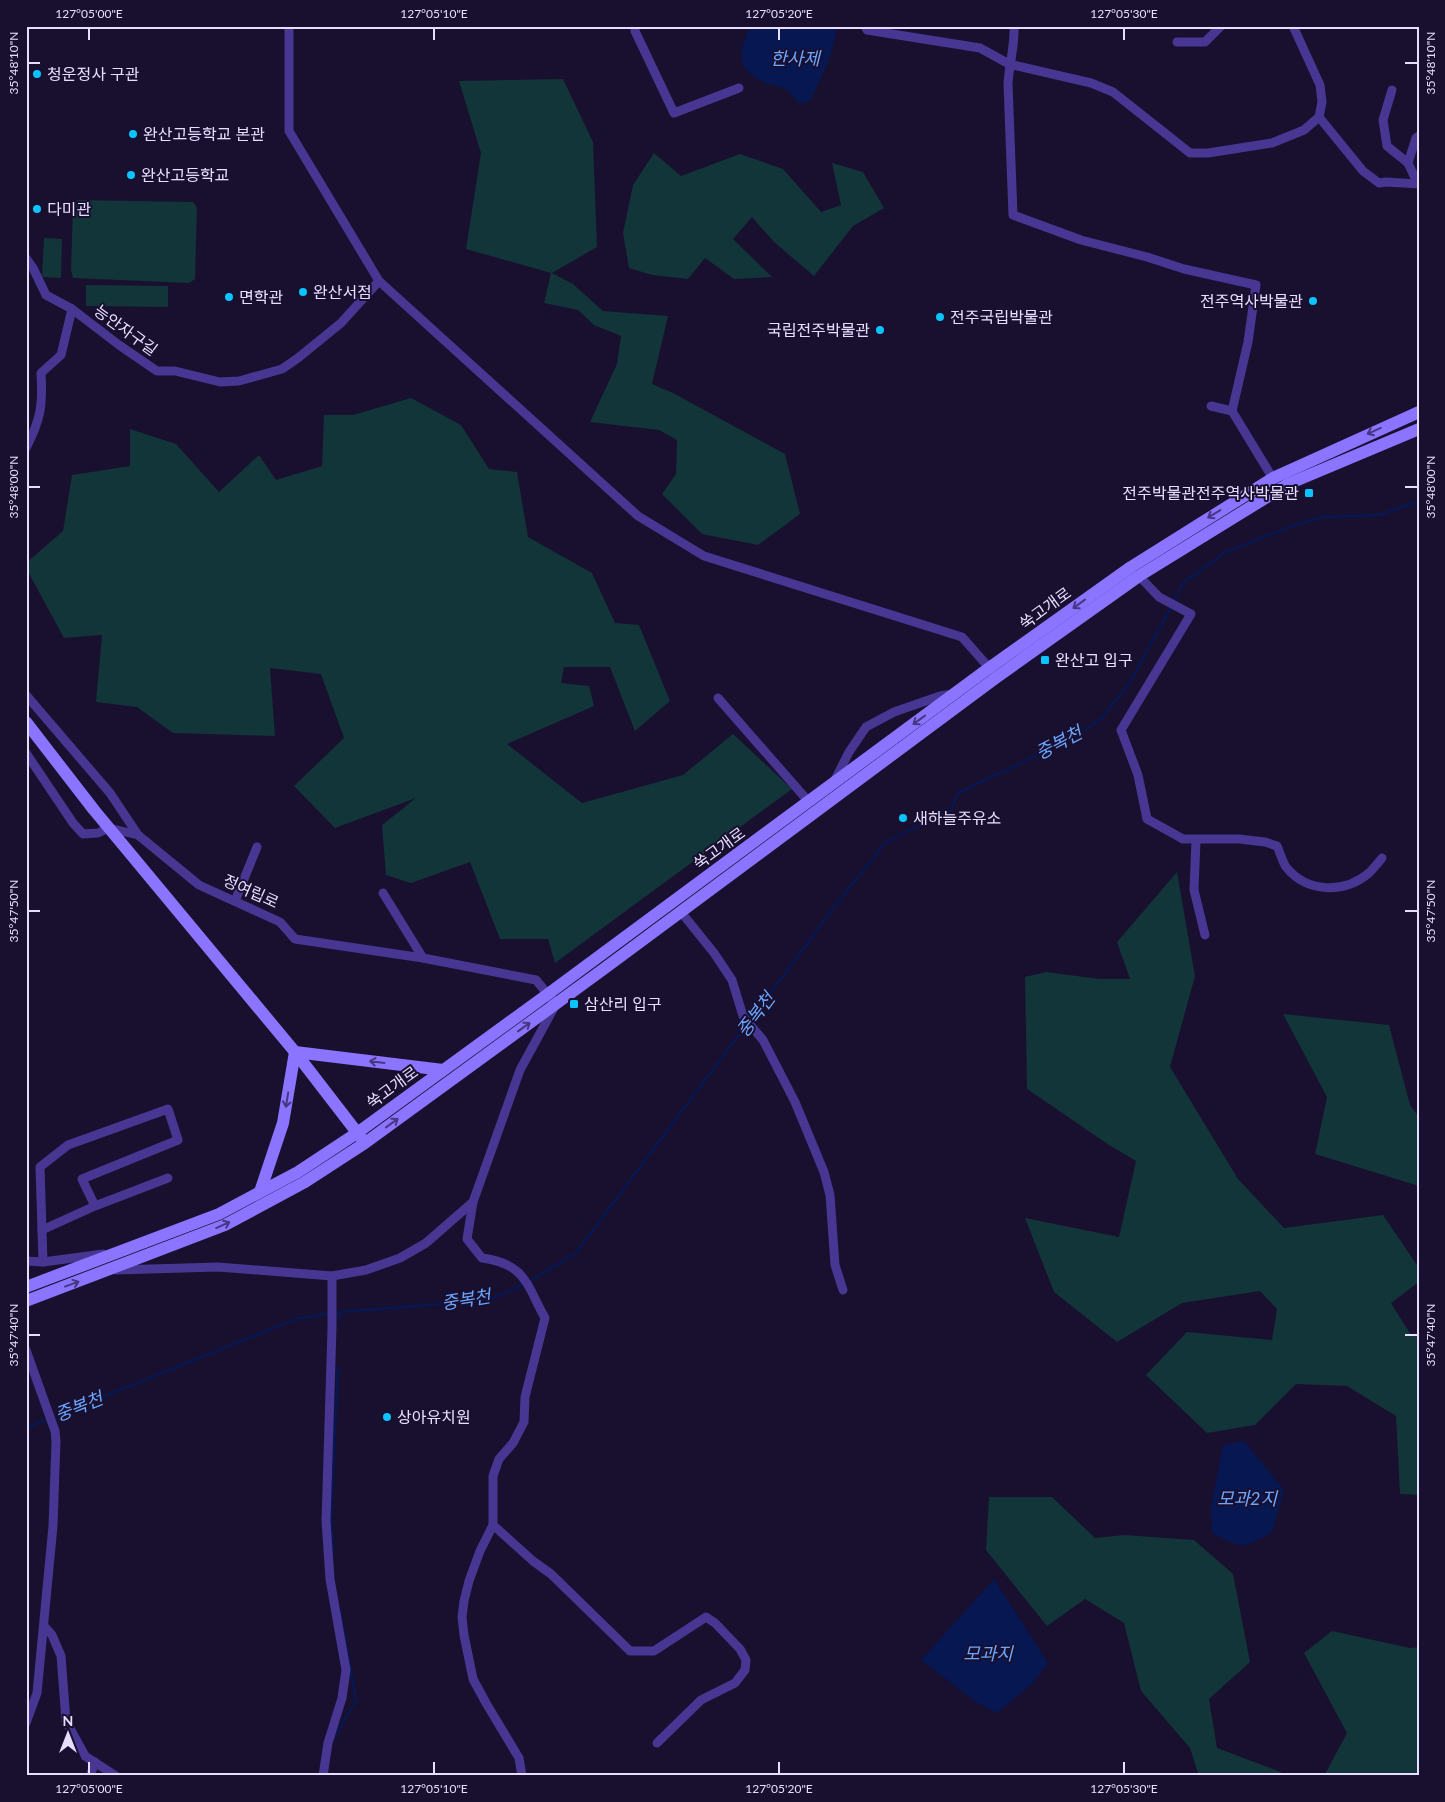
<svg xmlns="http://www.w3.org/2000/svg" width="1445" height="1802" viewBox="0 0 1445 1802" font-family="Lato,'Noto Sans KR',sans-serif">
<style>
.green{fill:#123539}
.water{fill:#061751}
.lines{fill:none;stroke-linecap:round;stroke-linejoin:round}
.stream{stroke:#061751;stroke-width:2.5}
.street{stroke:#473692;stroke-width:9}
.secondary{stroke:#8b74ff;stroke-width:12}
.oneway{stroke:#473782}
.ticks{fill:none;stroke:#e6ddff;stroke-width:2}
.poi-dot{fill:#09c4ff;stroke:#190f2f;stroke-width:2}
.labels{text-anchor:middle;stroke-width:4;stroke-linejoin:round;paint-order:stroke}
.poi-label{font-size:16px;fill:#e6ddff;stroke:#190f2f;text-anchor:start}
.street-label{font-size:16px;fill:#e6ddff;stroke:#190f2f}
.water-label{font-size:18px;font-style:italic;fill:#6ba6ff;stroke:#190f2f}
.neatline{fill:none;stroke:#e6ddff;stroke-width:2}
.ticks-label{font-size:12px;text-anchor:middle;fill:#e6ddff}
</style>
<rect width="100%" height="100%" fill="#190f2f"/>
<g class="green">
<path d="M563,79l30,63 4,105 -45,26 21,11 30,27 65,5 -16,68 21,9 112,61 15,60 -42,31 -56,-11 -40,-40 14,-20 1,-34 -18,-10 -69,-8 27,-58 4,-28 -27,-11 -16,-15 -34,-7 7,-30 -85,-24 15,-96 -22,-72z"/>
<path d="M654,153l27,23 59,-22 43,15 38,43 20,-7 -9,-42 31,9 21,36 -31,18 -39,50 -40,-34 -22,-25 -19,22 39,38 -38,2 -29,-21 -17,21 -36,-4 -23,-7 -6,-35 10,-48z"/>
<path d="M78,200l115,2 4,5 -2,72 -6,4 -116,-5 -2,-8 2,-66z"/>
<path d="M44,238l18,1 -1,39 -19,-1z"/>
<path d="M86,285l82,1v21l-82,-1z"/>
<path d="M411,398l50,27 28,44 28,3 11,65 64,36 23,50 24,2 31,76 -35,30 -25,-64h-46l-3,16 28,3 5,20 -87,38 75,59 101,-28 50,-41 59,55 -237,174 -7,-24h-48l-30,-77 -59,21 -25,-8 -4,-50 34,-27 -81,30 -41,-42 50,-48 -23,-64 -51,-6 5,68 -102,-3 -36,-26 -41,-5 6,-67 -38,3 -38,-70v-5l37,-32 9,-56 58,-9v-37l46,15 43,48 40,-37 17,25 46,-14 2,-51h29z"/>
<path d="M1177,872l18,104 -25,91 68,112 46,49 99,-13 36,53v14l-28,21 20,32 8,2v158l-19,-1 -4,-78 -49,-30 -51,-2 -41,41 -48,8 -61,-58 41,-43 85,8 5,-31 -17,-18 -78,12 -65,39 -63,-50 -29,-74 94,19 17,-76 -27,-16 -82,-56 -2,-112 21,-5 54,7h30l-13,-37z"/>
<path d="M1283,1014l106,11 21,80 9,12v69l-104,-32 12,-57z"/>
<path d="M989,1497h63l43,41 29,-3 70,5 39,34 17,88 -41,37 8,49 64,24 -1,4h-81l-9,-28 -49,-57 -17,-68 -39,-24 -38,27 -61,-76z"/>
<path d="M1332,1631l78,17 9,-1v129h-95l23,-43 -43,-80z"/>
</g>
<g class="water">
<path d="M751,26h86c-3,27 -15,51 -27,75l-10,3c-4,-4 -8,-10 -13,-14 -5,-4 -13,-4 -18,-6 -33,-12 -33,-30 -18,-58z"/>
<path d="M1244,1441l40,49 -12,42c-30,17 -29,17 -60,1l-1,-26 12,-62z"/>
<path d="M994,1579l54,84 -15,20 -36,30 -21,-11 -55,-42z"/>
</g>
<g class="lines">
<g class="stream">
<path d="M1173,602l10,-19 41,-30 68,-27 31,-9 56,-2 40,-14"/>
<path d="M750,1021l84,-114 52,-65 65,-32 7,-17 107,-51 36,-23 28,-35 42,-77"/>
<path d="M529,1282l47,-29 170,-228"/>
<path d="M340,1320v-8"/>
<path d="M53,1417l243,-98 44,-7 149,-12 35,-16"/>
<path d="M26,1428l22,-9"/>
<path d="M333,1553l-2,-35 7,-151"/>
<path d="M332,1742l24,-42 -16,-90"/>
</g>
<g class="street">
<path d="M289,26v105l90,150 259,235 66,40 258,81 30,34"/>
<path d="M635,26v5l39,82 65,-25"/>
<path d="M865,26l2,4 113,18 29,16 82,19 22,9 77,61h18l64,-10 32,-13 15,-13 44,54 16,12 7,-1 33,2"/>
<path d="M1014,26c1,20 -5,38 -6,58l5,131 68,25 66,17 37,12 72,16 -8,57 -16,69"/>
<path d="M1293,26l27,59 2,17 -3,15"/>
<path d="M1177,42h28l16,-16"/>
<path d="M1392,90l-9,30 4,26 21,17"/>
<path d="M1417,182l-9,-19 8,-25 3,-2"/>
<path d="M26,258l7,10 13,27 26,14 47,36 38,26h18l45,11 19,-1 43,-12 16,-11 43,-35 38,-42"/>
<path d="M1211,406l21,5 43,71"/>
<path d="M26,448c15,-29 17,-43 15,-75l20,-18 11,-46"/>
<path d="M1139,576l20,21 32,17 -70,116 17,45 9,44 36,20h56l26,3 12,4c3,6 5,15 9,21 21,26 58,27 83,6 5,-5 9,-10 13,-15"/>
<path d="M26,695l84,98 28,42 61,50 81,37 15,17 128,19 113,22 20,24 -36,66 -47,132 -6,37 15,19c44,6 44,26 63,60l-20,79 -1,25 -11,21 -14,16 -6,17v49l40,36 18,13 79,77h24l52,-34 9,6 25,26 6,11 -1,10 -10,13 -34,17 -44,43"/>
<path d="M718,698l91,104"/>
<path d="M26,753l47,70 10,11 15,-1 11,-5 29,7"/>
<path d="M835,780l14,-28 17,-25 28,-15 46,-16 12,-2"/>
<path d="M1196,840l-2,50 11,45"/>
<path d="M383,893l40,65"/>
<path d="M235,901l22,-54"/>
<path d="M681,912l33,41 18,27 11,36 20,24 32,62 29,70 6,23 5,70 8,25"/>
<path d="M42,1230l53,-24 73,-28"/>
<path d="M26,1261l17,1 60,-8"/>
<path d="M43,1262l-3,-95 28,-22 100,-36 10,31 -96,39 13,27"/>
<path d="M116,1270l102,-3 114,9 34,-6 34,-12 26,-15 47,-41"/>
<path d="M26,1350l29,81 1,10 -3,85 -16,167 -11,30"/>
<path d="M493,1525l-13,26 -11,30 -5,20 -2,16 2,18 9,44 13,24 33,55 3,18"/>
<path d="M44,1626l8,9 9,21 5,65 19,35 31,20"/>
<path d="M90,1776l5,-14"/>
<path d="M323,1776l5,-33 14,-45 4,-28 -16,-91 -4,-58 6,-193v-52"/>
</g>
<g class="secondary">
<path d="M26,722l68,88 201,242 67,87"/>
<path d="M260,1192l23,-69 12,-71 148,18"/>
<path d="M26,1287l193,-73 79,-42 59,-39 191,-139 441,-326 142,-101 142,-89 146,-66"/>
<path d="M26,1301l199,-76 80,-43 60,-39 240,-175 392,-291 142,-101 149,-92 131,-55"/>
</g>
</g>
<defs><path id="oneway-shaft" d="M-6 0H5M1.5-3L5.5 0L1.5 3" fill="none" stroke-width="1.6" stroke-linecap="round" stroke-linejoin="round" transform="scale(1.25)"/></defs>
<g class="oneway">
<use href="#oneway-shaft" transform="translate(1374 431) rotate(156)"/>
<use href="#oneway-shaft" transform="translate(1214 514) rotate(149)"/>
<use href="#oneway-shaft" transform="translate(1079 604) rotate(144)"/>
<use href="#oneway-shaft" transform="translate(919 720) rotate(144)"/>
<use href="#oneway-shaft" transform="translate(524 1027) rotate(-36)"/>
<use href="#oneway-shaft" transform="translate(377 1062) rotate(-173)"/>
<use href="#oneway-shaft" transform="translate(287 1100) rotate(99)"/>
<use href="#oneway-shaft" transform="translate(392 1123) rotate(-36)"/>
<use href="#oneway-shaft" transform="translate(223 1225) rotate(-24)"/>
<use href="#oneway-shaft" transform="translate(72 1284) rotate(-20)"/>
</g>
<path class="ticks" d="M89,28v12M434,28v12M779,28v12M1124,28v12M28,63h12M1405,63h13M28,487h12M1405,487h13M28,911h12M1405,911h13M28,1335h12M1405,1335h13M89,1762v12M434,1762v12M779,1762v12M1124,1762v12"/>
<g class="poi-dot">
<circle cx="37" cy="74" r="5"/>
<circle cx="133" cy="134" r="5"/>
<circle cx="131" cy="175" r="5"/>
<circle cx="37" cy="209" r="5"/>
<circle cx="303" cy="292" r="5"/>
<circle cx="229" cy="297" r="5"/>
<circle cx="1313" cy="301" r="5"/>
<circle cx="940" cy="317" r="5"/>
<circle cx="880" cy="330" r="5"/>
<rect x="1304" y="488" width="10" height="10" rx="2.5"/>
<rect x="1040" y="655" width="10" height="10" rx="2.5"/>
<circle cx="903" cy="818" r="5"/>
<rect x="569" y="999" width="10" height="10" rx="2.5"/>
<circle cx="387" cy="1417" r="5"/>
</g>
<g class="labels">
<g class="poi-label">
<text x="47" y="80">청운정사 구관</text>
<text x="143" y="140">완산고등학교 본관</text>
<text x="141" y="181">완산고등학교</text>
<text x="47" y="215">다미관</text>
<text x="313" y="298">완산서점</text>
<text x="239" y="303">면학관</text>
<text x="1303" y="307" text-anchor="end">전주역사박물관</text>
<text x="950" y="323">전주국립박물관</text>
<text x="870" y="336" text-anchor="end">국립전주박물관</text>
<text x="1299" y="499" text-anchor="end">전주박물관전주역사박물관</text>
<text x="1055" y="666">완산고 입구</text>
<text x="913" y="824">새하늘주유소</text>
<text x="584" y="1010">삼산리 입구</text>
<text x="397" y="1423">상아유치원</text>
</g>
<g class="street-label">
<text transform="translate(126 330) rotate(36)" y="6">능안자구길</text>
<text transform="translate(1045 608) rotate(-36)" y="6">쑥고개로</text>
<text transform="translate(719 848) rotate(-36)" y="6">쑥고개로</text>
<text transform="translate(251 891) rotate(24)" y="6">정여립로</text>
<text transform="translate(392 1087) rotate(-36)" y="6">쑥고개로</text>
</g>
<g class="water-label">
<text x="795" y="65">한사제</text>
<text transform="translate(1059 743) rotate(-28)" y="6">중복천</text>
<text transform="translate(756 1015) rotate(-53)" y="6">중복천</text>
<text transform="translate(466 1300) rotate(-9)" y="6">중복천</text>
<text transform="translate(79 1407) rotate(-22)" y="6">중복천</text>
<text x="1247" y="1505">모과2지</text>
<text x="988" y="1660">모과지</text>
</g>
</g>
<rect width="1445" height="1802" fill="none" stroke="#190f2f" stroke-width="55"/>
<g transform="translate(68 1734)" stroke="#190f2f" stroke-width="4" paint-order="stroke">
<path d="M0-4L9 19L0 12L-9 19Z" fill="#e6ddff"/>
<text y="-8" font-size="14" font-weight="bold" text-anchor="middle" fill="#e6ddff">N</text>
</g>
<rect x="28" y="28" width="1390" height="1746" class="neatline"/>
<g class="ticks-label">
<text x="89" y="18">127°05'00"E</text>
<text x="434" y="18">127°05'10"E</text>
<text x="779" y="18">127°05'20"E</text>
<text x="1124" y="18">127°05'30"E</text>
<text transform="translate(14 63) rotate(-90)" y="4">35°48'10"N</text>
<text transform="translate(1431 63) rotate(-90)" y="4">35°48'10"N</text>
<text transform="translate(14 487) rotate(-90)" y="4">35°48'00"N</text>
<text transform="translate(1431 487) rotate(-90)" y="4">35°48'00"N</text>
<text transform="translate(14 911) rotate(-90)" y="4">35°47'50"N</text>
<text transform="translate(1431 911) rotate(-90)" y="4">35°47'50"N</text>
<text transform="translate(14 1335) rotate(-90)" y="4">35°47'40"N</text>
<text transform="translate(1431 1335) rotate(-90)" y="4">35°47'40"N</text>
<text x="89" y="1793">127°05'00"E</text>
<text x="434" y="1793">127°05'10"E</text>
<text x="779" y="1793">127°05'20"E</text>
<text x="1124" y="1793">127°05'30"E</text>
</g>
</svg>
